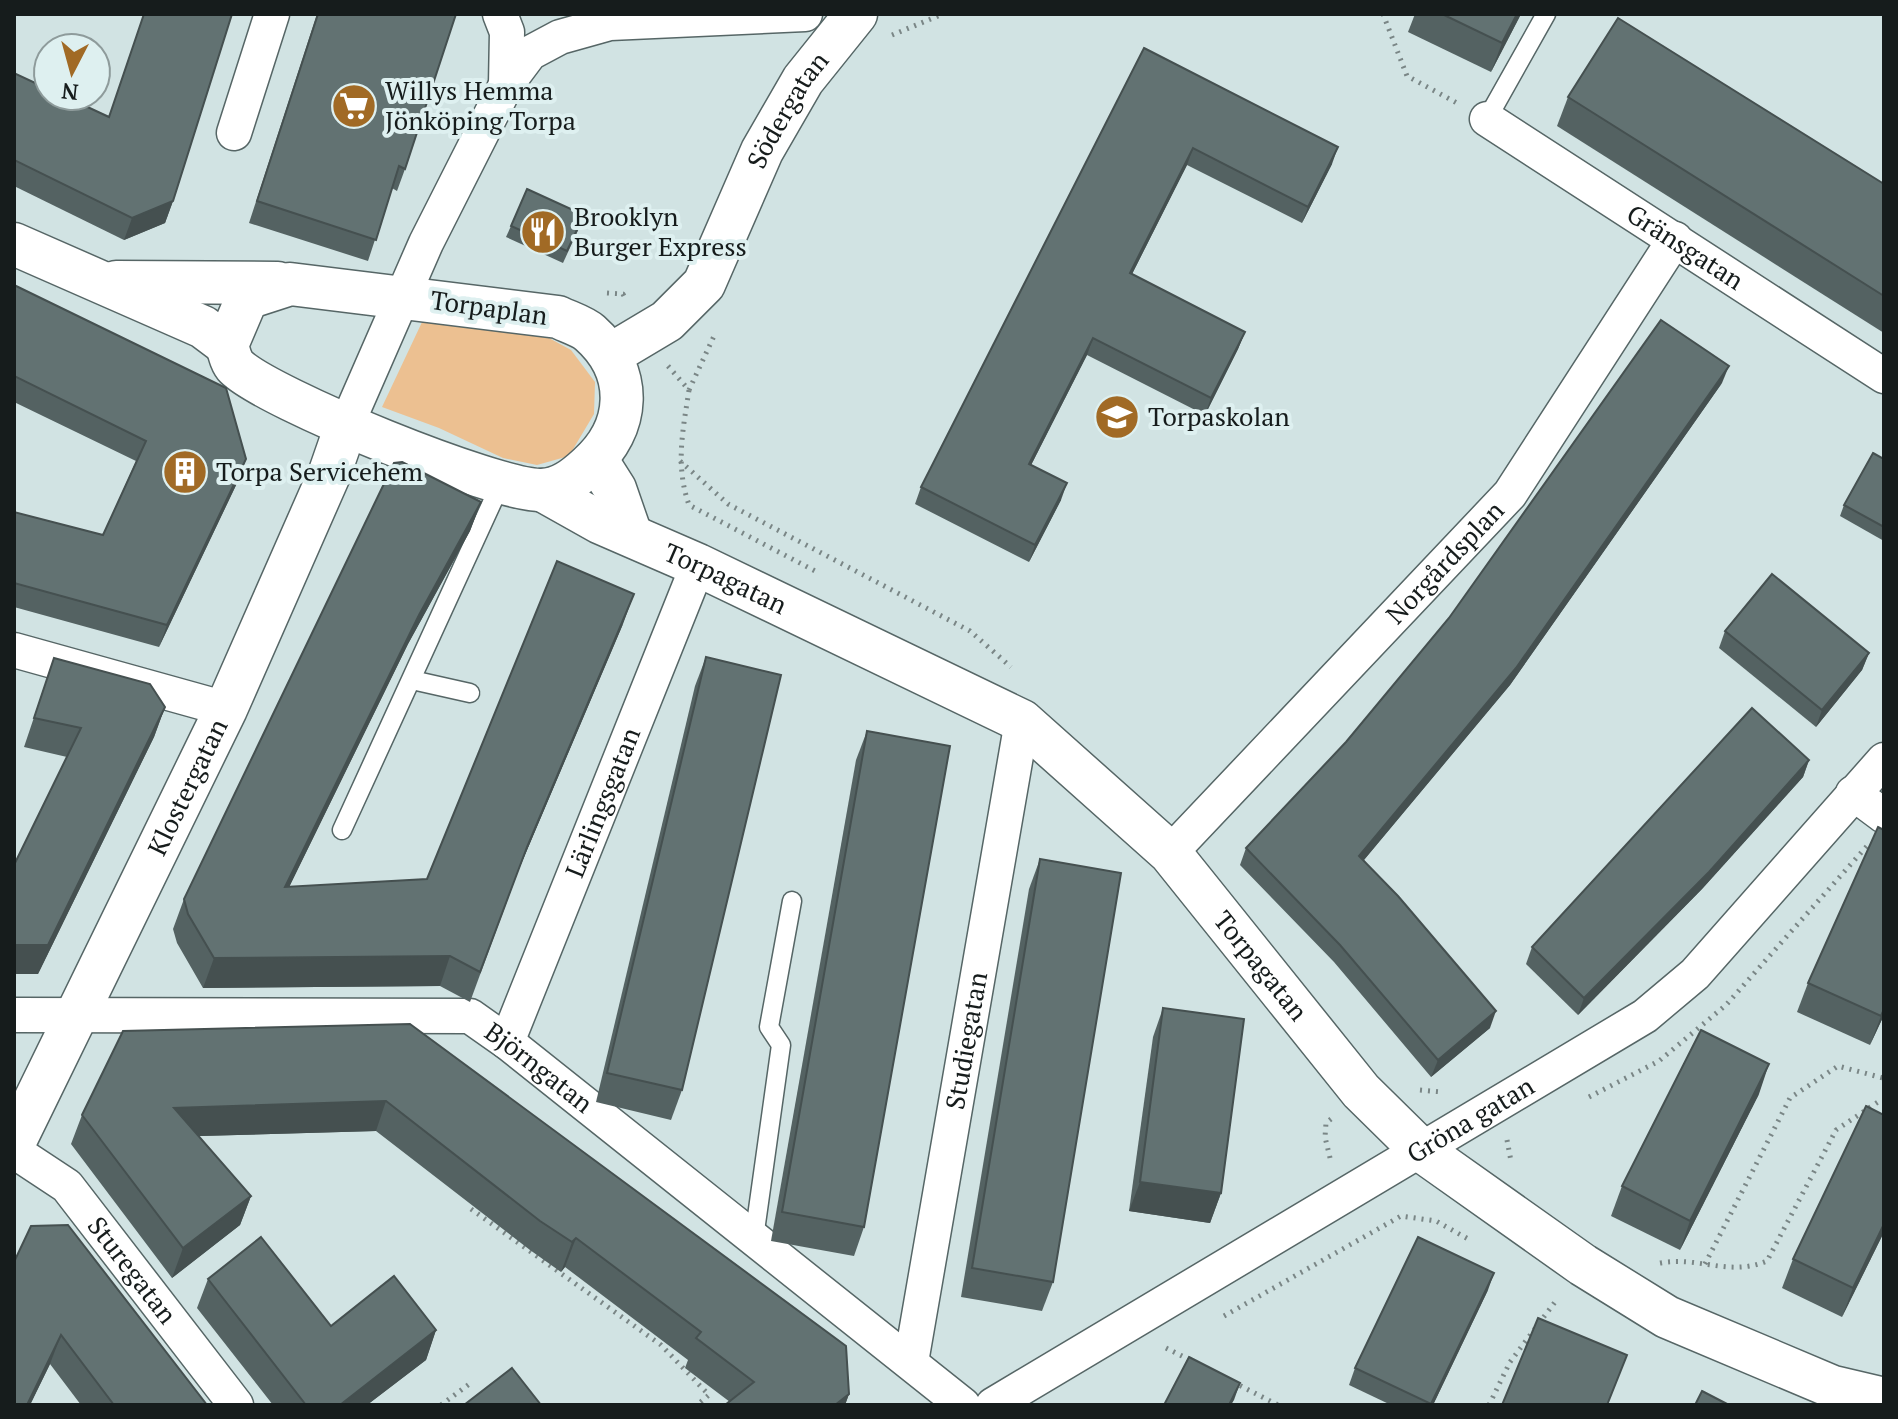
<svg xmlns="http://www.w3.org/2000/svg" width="1898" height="1419" viewBox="0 0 1898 1419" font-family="'PT Serif',serif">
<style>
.green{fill:#ecc091}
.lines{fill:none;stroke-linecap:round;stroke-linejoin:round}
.service-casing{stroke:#566666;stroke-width:21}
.minor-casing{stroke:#566666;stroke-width:37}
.tertiary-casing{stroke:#566666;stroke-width:45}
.path{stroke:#7a8686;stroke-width:5;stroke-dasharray:2 6;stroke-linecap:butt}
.service{stroke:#fff;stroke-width:18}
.minor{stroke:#fff;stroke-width:34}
.tertiary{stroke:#fff;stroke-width:42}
.wall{fill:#546262}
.shaded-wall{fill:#455050}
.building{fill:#627272;stroke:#455050;stroke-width:2}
.labels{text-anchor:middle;stroke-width:8;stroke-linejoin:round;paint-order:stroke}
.poi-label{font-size:26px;fill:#161c1c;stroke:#def0f0;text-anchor:start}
.street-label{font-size:26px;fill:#161c1c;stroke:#def0f0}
</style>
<rect width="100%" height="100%" fill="#d1e3e3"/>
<path class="green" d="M423,320l126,18 22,12 24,32 -1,32 -25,42 -32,9 -34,-7 -64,-30 -57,-21z"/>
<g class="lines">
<g class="service-casing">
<g id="service">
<path d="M1487,119l59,-105"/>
<path d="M412,680l58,13"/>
<path d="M342,830l159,-347"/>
<path d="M754,1238l27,-193 -12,-18 23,-126"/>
</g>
</g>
<g class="minor-casing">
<g id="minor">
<path d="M500,14l7,18 -1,53"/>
<path id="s1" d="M1487,119l397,257"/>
<path d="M234,133l38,-119"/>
<path d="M346,426l80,-183 80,-158 24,-32 30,-16 50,-14 195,-9"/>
<path d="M14,650l212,59"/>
<path d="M1853,793l31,23"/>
<path id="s2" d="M1170,853l340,-359 165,-255"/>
<path id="s3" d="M14,1015l456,1 37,26 456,363"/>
<path id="s4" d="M507,1042l191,-477"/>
<path id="s5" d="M14,1151l53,35 169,219"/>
<path id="s6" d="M911,1362l111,-641"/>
<path id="s7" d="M993,1405l652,-389 50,-42 189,-214"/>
</g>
</g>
<g class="tertiary-casing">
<g id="tertiary">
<path d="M14,244l189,83 24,18"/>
<path d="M116,282l162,1"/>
<path d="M290,284l268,33c10,5 24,9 32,16 44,39 41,95 -2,133 -13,12 -28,24 -47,24 -45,1 -272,-91 -305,-123 -5,-5 -7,-15 -9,-22l20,-47z"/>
<path id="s8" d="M610,355l57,-34 37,-37 58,-133 41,-71 53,-66"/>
<path d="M596,459l19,30 16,46"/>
<path id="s9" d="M542,490l57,32 99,43 324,156 148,132 191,238 61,60 161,114 84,52 166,70 51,12"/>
<path id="s10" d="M14,1143l212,-434 103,-234 17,-49"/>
</g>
</g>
<g class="path">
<path d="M1383,14l24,62 50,27"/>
<path d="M892,35l51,-21"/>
<path d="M607,293l16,1 3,6"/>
<path d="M668,366l21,24c-6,40 -14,75 0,115l128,67"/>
<path d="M689,390l25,-54"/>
<path d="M680,461l48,43 242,127 41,36"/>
<path d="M1420,1090l22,2"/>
<path d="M1589,1097l70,-36 67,-56 141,-159"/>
<path d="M1331,1119l-5,4 -1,14 6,25"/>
<path d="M1507,1140l4,21"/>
<path d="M471,1209l190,136 48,50 -12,10"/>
<path d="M1660,1263c39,-7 69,14 107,-2l69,-131 45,-30"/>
<path d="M1705,1264l85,-166 48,-32 45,12"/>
<path d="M1224,1316l177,-100 35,5 34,19"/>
<path d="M1166,1348l26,13"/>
<path d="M1233,1382l45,23"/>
<path d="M441,1405l31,-23"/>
<path d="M1489,1405l21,-43 48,-64"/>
</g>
<use href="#service" class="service"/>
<use href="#minor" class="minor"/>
<use href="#tertiary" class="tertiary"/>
</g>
<g class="wall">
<path d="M317,14h139l-51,155 -8,22 -5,-3 -24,73 -119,-38z"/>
<path d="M1415,14h106l-30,58 -83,-40z"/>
<path d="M1144,48l188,116 -30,59 -115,-58 -55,109 113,58 -7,17 -33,66 -118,-60 -56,110 30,35 -32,62 -114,-58 6,-17z"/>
<path d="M14,73l159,128 -8,22 -41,17 -110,-54z"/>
<path d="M1568,97l316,87v149l-327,-207z"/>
<path d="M511,226h69l-17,37 -57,-26z"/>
<path d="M14,285l232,174 -8,22 -79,166 -145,-40v-95l89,23 33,-74 -122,-59z"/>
<path d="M1722,383l-212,302 -146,175 126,168 -59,49 -97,-115 -94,-97 6,-17z"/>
<path d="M1884,459v82l-44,-25 4,-11z"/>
<path d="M481,502l-11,29 -62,113 -119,243 138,-8 196,-255 -107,252 -46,126 -30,-16 -237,2 -26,-45 -4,-14 11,-30z"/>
<path d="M1725,631l144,22 -7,17 -46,57 -97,-79z"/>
<path d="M706,657l-24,433 -11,30 -75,-18 99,-416z"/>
<path d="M54,658l111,49 -11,30 -116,237 29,-217 -43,-10z"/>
<path d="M867,731l-3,496 -10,29 -83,-15 85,-481z"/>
<path d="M1809,760l-6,17 -101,112 -124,126 -52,-51 6,-17z"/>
<path d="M1884,830v185l-14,30 -73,-33 11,-29z"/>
<path d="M1040,859l13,423 -11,29 -81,-14 68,-408z"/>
<path d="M1163,1008l58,185 -11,30 -81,-12 24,-174z"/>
<path d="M410,1024l439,370 -4,11h-120l5,-3 -45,-34 3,-8 -123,-93 -4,5 -31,-22 -154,-119 -177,5 52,60 -11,29 -68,53 -101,-134 11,-29z"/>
<path d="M1759,1094l-79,156 -69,-34 11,-30z"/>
<path d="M1884,1115v117l-42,85 -60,-29 11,-29z"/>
<path d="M14,1262l193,143h-126l-31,-41 -20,41h-16z"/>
<path d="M208,1279l123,47 105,4 -10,30 -59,45h-94l-76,-97z"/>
<path d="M1488,1290l-55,115h-42l-42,-20 6,-17z"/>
</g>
<g class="shaded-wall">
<path d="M1517,14h4l-30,58 11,-29z"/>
<path d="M1338,147l-6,17 -30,59 6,-16z"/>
<path d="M1193,148l-6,17 -63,125 6,-17z"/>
<path d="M173,201l-8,22 -41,17 8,-22z"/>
<path d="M1245,332l-7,17 -33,66 6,-17z"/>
<path d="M1093,338l-6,17 -64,126 6,-17z"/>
<path d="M1729,366l-7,17 -212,302 -157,188 6,-17z"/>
<path d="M246,459l-8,22 -79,166 8,-22z"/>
<path d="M1067,483l-6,17 -32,62 6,-17z"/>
<path d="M481,502l-11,29 -62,113 -133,272 10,-29 134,-272z"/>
<path d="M634,594l-11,30 -107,252 -46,126 57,-155z"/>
<path d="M1869,653l-7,17 -46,57 6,-17z"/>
<path d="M165,707l-11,30 -116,237h-24v-29z"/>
<path d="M1809,760l-6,17 -101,112 -124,126 6,-17z"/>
<path d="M450,956l-10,30 -237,2 11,-30z"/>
<path d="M1884,1009v6l-14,30 11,-29z"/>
<path d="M1496,1011l-6,17 -59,49 7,-17z"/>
<path d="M1769,1064l-10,30 -79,156 10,-29z"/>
<path d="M386,1101l-10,30 -213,6 11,-29z"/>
<path d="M1140,1182l81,11 -11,30 -81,-12z"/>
<path d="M251,1196l-11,29 -68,53 11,-30z"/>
<path d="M1884,1224v8l-42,85 11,-29z"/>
<path d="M576,1238l-11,29 -4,5 11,-30z"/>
<path d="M1494,1273l-6,17 -55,115h-2z"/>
<path d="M436,1330l-10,30 -59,45h-27z"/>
<path d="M61,1335l-11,29 -20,41h-3z"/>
<path d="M1240,1383l-6,17 -3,5h-2z"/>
<path d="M849,1394l-4,11h-10z"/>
</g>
<g class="building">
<path d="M144,14h88l-59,187 -41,17 -118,-58v-87l34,16v7h16l45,21z"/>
<path d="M318,14h138l-51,155 -6,-3 -23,74 -119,-39z"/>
<path d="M1442,14h75l-15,29z"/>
<path d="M1618,18l266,166v112l-316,-199z"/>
<path d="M1144,48l194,99 -30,60 -115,-59 -63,125 115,59 -34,66 -118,-60 -64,126 38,19 -32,62 -114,-58z"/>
<path d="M527,189l57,26 -17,36 -56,-25z"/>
<path d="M14,285l212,103 20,71 -79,166 -153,-42v-71l89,23 43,-94 -132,-65z"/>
<path d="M1661,320l68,46 -213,302 -157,188 39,40 98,115 -58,49 -98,-115 -94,-97 100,-106 103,-124z"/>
<path d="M1873,453l11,6v68l-40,-22z"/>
<path d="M402,462l79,40 -62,113 -134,272 142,-8 130,-318 77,33 -107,253 -47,125 -30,-16 -236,2 -26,-44 -4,-15 210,-436z"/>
<path d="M1772,574l97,79 -47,57 -97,-79z"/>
<path d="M706,657l75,18 -99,415 -75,-17z"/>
<path d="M54,658l96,26 15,23 -117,238h-34v-80l67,-137 -47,-10z"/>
<path d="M1752,708l57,52 -100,112 -125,126 -52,-51z"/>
<path d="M867,731l83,15 -86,481 -82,-15z"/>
<path d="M1878,827l6,3v179l-3,7 -73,-33z"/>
<path d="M1040,859l81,14 -68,409 -81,-14z"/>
<path d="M1163,1008l81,11 -23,174 -81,-11z"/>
<path d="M410,1024l436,322 3,48 -14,11h-110l29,-23 -58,-44 5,-6 -125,-94 -4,4 -32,-21 -154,-120 -212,7 77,88 -68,52 -101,-133 41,-84z"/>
<path d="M1701,1030l68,34 -79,157 -68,-35z"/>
<path d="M1866,1106l18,9v109l-31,64 -60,-29z"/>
<path d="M68,1225l139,180h-93l-53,-70 -34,70h-13v-143l17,-36z"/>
<path d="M261,1237l70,89 63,-50 42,54 -96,75h-34l-98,-126z"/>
<path d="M1418,1237l76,36 -63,131 -76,-36z"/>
<path d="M1538,1318l89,37 -20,50h-105z"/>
<path d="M1189,1357l51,26 -11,22h-65z"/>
<path d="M512,1368l29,37h-77z"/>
<path d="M1702,1391l27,14h-34z"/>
</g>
<defs>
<g id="supermarket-disc" transform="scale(2.3)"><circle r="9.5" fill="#a16a25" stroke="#def0f0"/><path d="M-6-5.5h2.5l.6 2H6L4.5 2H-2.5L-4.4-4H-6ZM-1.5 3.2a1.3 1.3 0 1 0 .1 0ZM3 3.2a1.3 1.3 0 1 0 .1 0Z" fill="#fff"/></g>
<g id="restaurant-disc" transform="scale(2.3)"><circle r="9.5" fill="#a16a25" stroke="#def0f0"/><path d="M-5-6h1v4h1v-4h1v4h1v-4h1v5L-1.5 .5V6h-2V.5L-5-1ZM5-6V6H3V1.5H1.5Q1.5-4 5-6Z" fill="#fff"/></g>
<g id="school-disc" transform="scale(2.3)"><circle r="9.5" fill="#a16a25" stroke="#def0f0"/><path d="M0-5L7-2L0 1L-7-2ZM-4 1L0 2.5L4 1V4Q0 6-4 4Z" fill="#fff"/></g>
<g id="building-disc" transform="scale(2.3)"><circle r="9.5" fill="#a16a25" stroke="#def0f0"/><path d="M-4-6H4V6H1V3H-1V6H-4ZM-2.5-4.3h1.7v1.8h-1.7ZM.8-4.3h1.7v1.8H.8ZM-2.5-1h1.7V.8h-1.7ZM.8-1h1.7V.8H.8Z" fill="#fff"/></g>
</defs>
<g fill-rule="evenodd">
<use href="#supermarket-disc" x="354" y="106"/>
<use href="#restaurant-disc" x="543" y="232"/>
<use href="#school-disc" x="1117" y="417"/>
<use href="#building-disc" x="185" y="472"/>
</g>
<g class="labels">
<g class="poi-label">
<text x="385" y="100">Willys Hemma<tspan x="385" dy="30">Jönköping Torpa</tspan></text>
<text x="574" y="226">Brooklyn<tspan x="574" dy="30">Burger Express</tspan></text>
<text x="1148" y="426">Torpaskolan</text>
<text x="216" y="481">Torpa Servicehem</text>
</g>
<g class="street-label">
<text dy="9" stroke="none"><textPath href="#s8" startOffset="312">Södergatan</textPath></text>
<text dy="9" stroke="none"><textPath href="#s1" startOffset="236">Gränsgatan</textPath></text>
<text transform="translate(489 308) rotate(8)" y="9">Torpaplan</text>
<text dy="9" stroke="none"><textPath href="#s2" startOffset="400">Norgårdsplan</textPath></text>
<text dy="9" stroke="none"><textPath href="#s9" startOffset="204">Torpagatan</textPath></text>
<text dy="9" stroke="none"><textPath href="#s10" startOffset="396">Klostergatan</textPath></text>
<text dy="9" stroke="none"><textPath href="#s4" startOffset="258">Lärlingsgatan</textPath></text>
<text dy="9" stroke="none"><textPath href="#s9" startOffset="876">Torpagatan</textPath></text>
<text dy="9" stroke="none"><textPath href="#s6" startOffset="326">Studiegatan</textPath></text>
<text dy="9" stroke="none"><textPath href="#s3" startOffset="542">Björngatan</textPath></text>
<text dy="9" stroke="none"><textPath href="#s7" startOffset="556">Gröna gatan</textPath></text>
<text dy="9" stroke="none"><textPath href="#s5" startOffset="170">Sturegatan</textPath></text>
</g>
</g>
<rect width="1898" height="1419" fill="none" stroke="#161c1c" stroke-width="32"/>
<g transform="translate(72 72) rotate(186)"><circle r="38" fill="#def0f0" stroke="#8e9b9b" stroke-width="2"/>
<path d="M0-6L14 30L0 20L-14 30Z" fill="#a16a25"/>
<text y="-12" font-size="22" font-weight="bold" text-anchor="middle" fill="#161c1c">N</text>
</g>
</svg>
